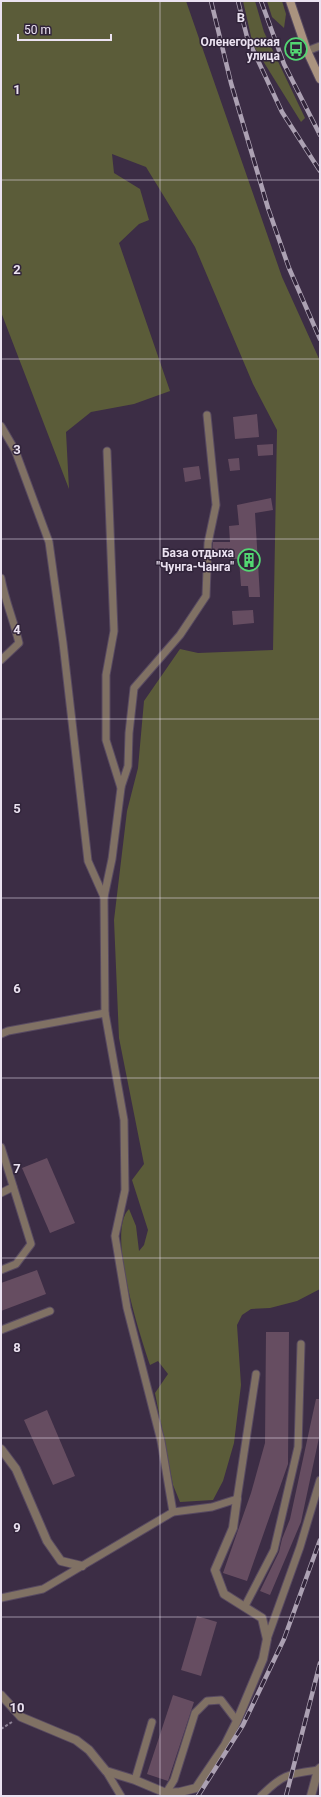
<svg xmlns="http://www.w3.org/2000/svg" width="321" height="1797" viewBox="0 0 321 1797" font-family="Roboto,sans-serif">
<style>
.green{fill:#5b5c39}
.building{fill:#664d61}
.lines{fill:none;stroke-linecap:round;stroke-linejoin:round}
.lane-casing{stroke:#584a61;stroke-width:9}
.street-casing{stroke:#584a61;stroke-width:10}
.secondary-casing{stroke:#584a61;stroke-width:10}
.path{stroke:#8d8195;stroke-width:2;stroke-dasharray:3 2;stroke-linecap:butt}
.lane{stroke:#807164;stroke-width:7}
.street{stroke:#807164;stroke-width:8}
.secondary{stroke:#aa937f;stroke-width:8}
.rail-casing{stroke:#aca1b3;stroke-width:4.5}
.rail{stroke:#31243a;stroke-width:3;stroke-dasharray:9;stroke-linecap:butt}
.grid{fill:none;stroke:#ebe2f1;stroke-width:1;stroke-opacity:0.55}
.labels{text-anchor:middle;stroke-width:3;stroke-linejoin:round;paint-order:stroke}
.poi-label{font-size:12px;font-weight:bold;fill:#ebe2f1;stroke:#31243a;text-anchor:end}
.grid-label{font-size:13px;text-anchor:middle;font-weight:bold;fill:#ebe2f1;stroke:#31243a;stroke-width:3;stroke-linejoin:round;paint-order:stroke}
</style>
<rect width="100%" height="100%" fill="#3c2d45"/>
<g class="green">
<path d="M1,1h185l96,276 38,84v928l-23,12 -27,7 -19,1 -9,6 -5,10 4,60 -7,58 -11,38 -10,19 -33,2 -7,-17 -18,-92 13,-19 -10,-13 -8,4c-10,-30 -44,-133 -21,-156l7,17 3,25 5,-6 4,-15 -16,-50 12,-16 -25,-126 -5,-118 13,-109 11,-43 6,-67 36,-52 18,4 75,-3 4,-220 -24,-46 -58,-137 -49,-80 -34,-13 2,19 26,16 9,31 -10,4 -20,19 51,148 -36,13 -43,8 -25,20 3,57 -68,-177z"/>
<path d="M243,1h12l9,31 41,86 -4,4 -48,-77z"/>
<path d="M267,1h15l4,13 -2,14 -12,-11z"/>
</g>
<g class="building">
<path d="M257,414l2,23 -24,2 -2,-22z"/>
<path d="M273,444v11l-15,1 -1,-11z"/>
<path d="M239,458l1,12 -10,1 -2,-12z"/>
<path d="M199,466l2,13 -16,3 -2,-14z"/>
<path d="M271,498l2,12 -18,3 5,84h-11l-1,-11h-7l-2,-27 -27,-1 1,-16h17l-1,-16 10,-1 -2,-20z"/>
<path d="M253,610l1,13 -21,2 -1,-14z"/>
<path d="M47,1158l28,65 -25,10 -28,-65z"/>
<path d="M37,1270l9,24 -45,17v-28z"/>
<path d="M266,1332h23l-1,132 -41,117 -24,-8 28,-80 14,-50z"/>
<path d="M316,1399h4v34l-19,89 -31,73 -10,-4 19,-39 3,-13 8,-20z"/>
<path d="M47,1410l28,66 -22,9 -29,-65z"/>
<path d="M197,1616l20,6 -16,54 -20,-6z"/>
<path d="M173,1695l21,7 -26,79 -21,-7z"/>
</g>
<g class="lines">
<g class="lane-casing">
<g id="lane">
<path d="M307,51l13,-5"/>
<path d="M1,426l14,24 34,92 14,101 25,218 16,36 1,116 19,107 1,70 -10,46 12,72 34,133 12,71"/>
<path d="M1,578c4,23 13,43 18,65l-18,17"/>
<path d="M121,787l7,-21 1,-33 5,-45 46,-53 26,-39 2,-53 8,-38 -9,-90"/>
<path d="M104,897l8,-38 9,-71 -15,-48v-65l8,-44 -7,-180"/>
<path d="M1,1034l7,-3 97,-18"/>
<path d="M1,1147l30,97 -15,20 -15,6"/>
<path d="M1,1193l12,-6"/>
<path d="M1,1330l49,-19"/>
<path d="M1,1598l42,-9 130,-77 39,-5 25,-8 19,-125"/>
<path d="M245,1606l29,-56 24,-103 3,-103"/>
<path d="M267,1639l33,-92 20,-67"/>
<path d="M106,1771l15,25"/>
<path d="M135,1780l17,-58"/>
<path d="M166,1793l8,-13 21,-67 12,-12 14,-1 16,21"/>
<path d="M261,1796c22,-22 27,-22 57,-26"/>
</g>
</g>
<g class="street-casing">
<g id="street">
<path d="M1,1449l15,20 31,72 14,20 21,5"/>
<path d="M1,1695l20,22 55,23 13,10 17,21 29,9 31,13 14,-1 16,-4 29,-43 12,-24 26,-62 4,-20 -5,-21 -38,-24 -9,-24 18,-42 4,-29"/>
<path d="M311,1796l7,-26 2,-2"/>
</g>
</g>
<g class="secondary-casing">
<path id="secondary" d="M290,1l17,50 13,28"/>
</g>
<path class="path" d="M1,1729l11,-7"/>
<use href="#lane" class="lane"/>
<use href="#street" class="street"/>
<use href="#secondary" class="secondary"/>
<g class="rail-casing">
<g id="rail">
<path d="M211,1l20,82 37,125 21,60 31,71"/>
<path d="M238,1l9,36 35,75 38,59"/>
<path d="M261,1l23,63 36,71"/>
<path d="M198,1796l45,-71 41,-86 36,-99"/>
<path d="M286,1796l34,-133"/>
</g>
</g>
<use href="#rail" class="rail"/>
</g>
<path class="grid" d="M160,1v1795M1,180h319M1,359h319M1,539h319M1,719h319M1,898h319M1,1078h319M1,1258h319M1,1438h319M1,1617h319"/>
<defs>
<g id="bus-ring" transform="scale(1.15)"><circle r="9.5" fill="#31243a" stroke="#53d672" stroke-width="1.5"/><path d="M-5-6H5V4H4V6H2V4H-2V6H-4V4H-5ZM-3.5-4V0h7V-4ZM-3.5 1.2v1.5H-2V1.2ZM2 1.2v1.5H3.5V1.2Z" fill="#53d672"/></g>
<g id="building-ring" transform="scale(1.15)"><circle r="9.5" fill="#31243a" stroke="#53d672" stroke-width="1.5"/><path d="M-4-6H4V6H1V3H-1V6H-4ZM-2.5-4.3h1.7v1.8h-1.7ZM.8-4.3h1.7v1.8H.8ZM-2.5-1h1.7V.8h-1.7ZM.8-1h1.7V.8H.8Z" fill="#53d672"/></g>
</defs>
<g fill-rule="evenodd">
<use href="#bus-ring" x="296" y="49"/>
<use href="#building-ring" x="249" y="560"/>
</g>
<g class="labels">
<g class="poi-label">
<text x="280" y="46">Оленегорская<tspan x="280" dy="14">улица</tspan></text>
<text x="234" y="557">База отдыха<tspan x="234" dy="14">"Чунга-Чанга"</tspan></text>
</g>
</g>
<g class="grid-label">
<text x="241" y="22">B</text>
<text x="17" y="94">1</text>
<text x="17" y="274">2</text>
<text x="17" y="454">3</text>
<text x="17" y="634">4</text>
<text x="17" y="813">5</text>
<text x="17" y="993">6</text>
<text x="17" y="1173">7</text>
<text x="17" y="1352">8</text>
<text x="17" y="1532">9</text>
<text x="17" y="1712">10</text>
</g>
<rect width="321" height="1797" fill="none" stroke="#ebe2f1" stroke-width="4"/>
<path d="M18 34v6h93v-6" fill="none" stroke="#ebe2f1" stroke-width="2"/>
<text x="24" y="34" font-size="12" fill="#ebe2f1" stroke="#31243a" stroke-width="3" paint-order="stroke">50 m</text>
</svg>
